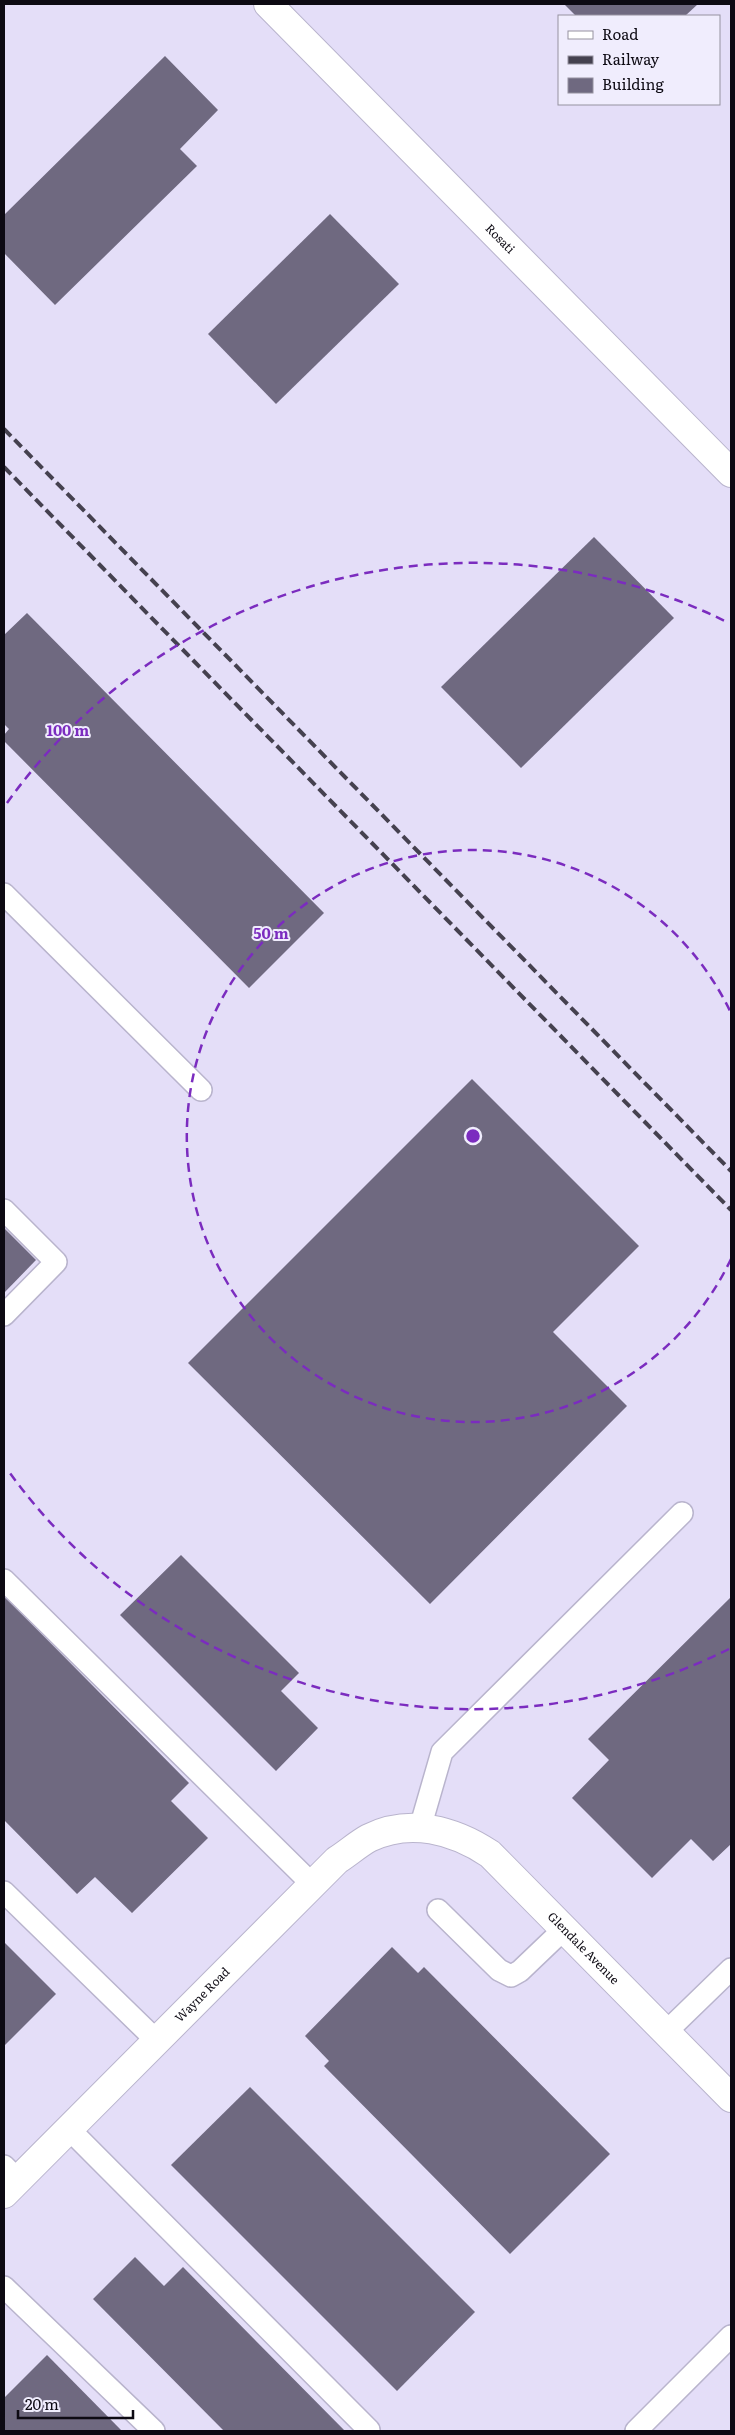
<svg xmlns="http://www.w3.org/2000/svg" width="735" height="2435" viewBox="0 0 735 2435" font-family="Literata,serif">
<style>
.building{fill:#6f6980}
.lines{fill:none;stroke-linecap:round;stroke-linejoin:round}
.lane-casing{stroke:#b9b4cd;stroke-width:24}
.street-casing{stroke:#b9b4cd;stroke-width:30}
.lane{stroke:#fff;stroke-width:21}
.street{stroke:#fff;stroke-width:28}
.rail{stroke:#45414f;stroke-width:4;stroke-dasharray:10 5;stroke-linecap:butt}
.ring{fill:none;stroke:#7b2cbf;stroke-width:2.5;stroke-dasharray:9 6}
.labels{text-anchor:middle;stroke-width:4;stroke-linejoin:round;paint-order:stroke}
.street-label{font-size:12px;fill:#0d0a13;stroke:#f0edfd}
.centre{fill:#7b2cbf;stroke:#f0edfd;stroke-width:2.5}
.ring-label{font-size:15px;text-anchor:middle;font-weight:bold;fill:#7b2cbf;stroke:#f0edfd;stroke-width:4;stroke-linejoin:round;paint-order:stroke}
</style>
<rect width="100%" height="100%" fill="#e4def8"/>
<g class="building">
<path d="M564,4h134l-13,12h-109z"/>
<path d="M165,56l53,54 -38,39 17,17 -142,139 -51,-52v-38z"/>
<path d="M330,214l69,70 -123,120 -68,-70z"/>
<path d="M594,537l80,81 -153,150 -80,-81z"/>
<path d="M27,613l297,300 -75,75 -245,-247v-6l5,-6 -5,-5v-89z"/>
<path d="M472,1079l167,167 -86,86 74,74 -197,198 -242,-241z"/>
<path d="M4,1228l32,32 -32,33z"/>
<path d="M181,1555l118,118 -18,18 37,37 -42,43 -156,-156z"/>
<path d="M4,1596l185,187 -18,18 37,37 -76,75 -37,-36 -18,17 -73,-74z"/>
<path d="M731,1597v247l-18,17 -22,-22 -39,39 -80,-80 37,-38 -21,-21z"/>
<path d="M4,1942l52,52 -52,52z"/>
<path d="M392,1947l26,26 6,-6 186,187 -100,100 -186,-188 5,-5 -24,-25z"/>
<path d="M250,2087l225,225 -78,79 -226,-226z"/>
<path d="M135,2257l29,29 19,-19 162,164h-121l-131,-132z"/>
<path d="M47,2355l75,76h-118v-33z"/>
</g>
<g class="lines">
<g class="lane-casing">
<g id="lane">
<path d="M4,894l197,196"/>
<path d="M4,1210l52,52 -52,53"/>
<path d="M4,1580l309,305"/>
<path d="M420,1828l22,-76 240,-239"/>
<path d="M4,1892l153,149"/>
<path d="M438,1910l61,60 12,6 9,-5 44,-42"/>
<path d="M666,2032l65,-63"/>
<path d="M69,2129l300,301"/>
<path d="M4,2166l14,14"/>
<path d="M4,2287l150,144"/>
<path d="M636,2431l95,-95"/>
</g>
</g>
<g class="street-casing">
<g id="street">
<path id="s1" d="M268,4l463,469"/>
<path id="s2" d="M4,2194l333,-334c11,-7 21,-16 32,-22 41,-20 85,-8 121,16l241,244"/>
</g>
</g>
<use href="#lane" class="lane"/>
<use href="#street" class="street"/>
<g class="rail">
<path d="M4,429l727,742"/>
<path d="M4,467l727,743"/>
</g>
</g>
<g class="ring">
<path d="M731 1259A286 286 0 1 1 731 1013"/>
<path d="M729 1649A573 573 0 0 1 7 1469M7 803A573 573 0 0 1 729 623"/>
</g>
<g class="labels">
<g class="street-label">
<text dy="4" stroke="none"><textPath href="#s1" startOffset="330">Rosati</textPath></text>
<text dy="4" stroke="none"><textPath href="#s2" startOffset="771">Glendale Avenue</textPath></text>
<text dy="4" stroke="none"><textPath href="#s2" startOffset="281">Wayne Road</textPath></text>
</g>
</g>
<circle cx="473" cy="1136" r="8" class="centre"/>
<g class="ring-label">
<text x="68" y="736">100 m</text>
<text x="271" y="939">50 m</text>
</g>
<rect width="735" height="2435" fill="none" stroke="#0d0a13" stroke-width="10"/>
<rect x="558" y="15" width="162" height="90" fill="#f0edfd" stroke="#95929f"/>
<rect x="568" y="31" width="25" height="8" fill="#ffffff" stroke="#95929f"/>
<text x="602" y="40" font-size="15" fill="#0d0a13">Road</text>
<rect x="568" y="56" width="25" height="8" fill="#45414f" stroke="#95929f"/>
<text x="602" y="65" font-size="15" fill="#0d0a13">Railway</text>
<rect x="568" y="78" width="25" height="15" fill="#6f6980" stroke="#95929f"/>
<text x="602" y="90" font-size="15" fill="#0d0a13">Building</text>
<path d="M18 2410v8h115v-8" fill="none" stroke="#0d0a13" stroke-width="2.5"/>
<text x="25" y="2410" font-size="15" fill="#0d0a13" stroke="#f0edfd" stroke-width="4" paint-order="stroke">20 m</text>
</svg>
